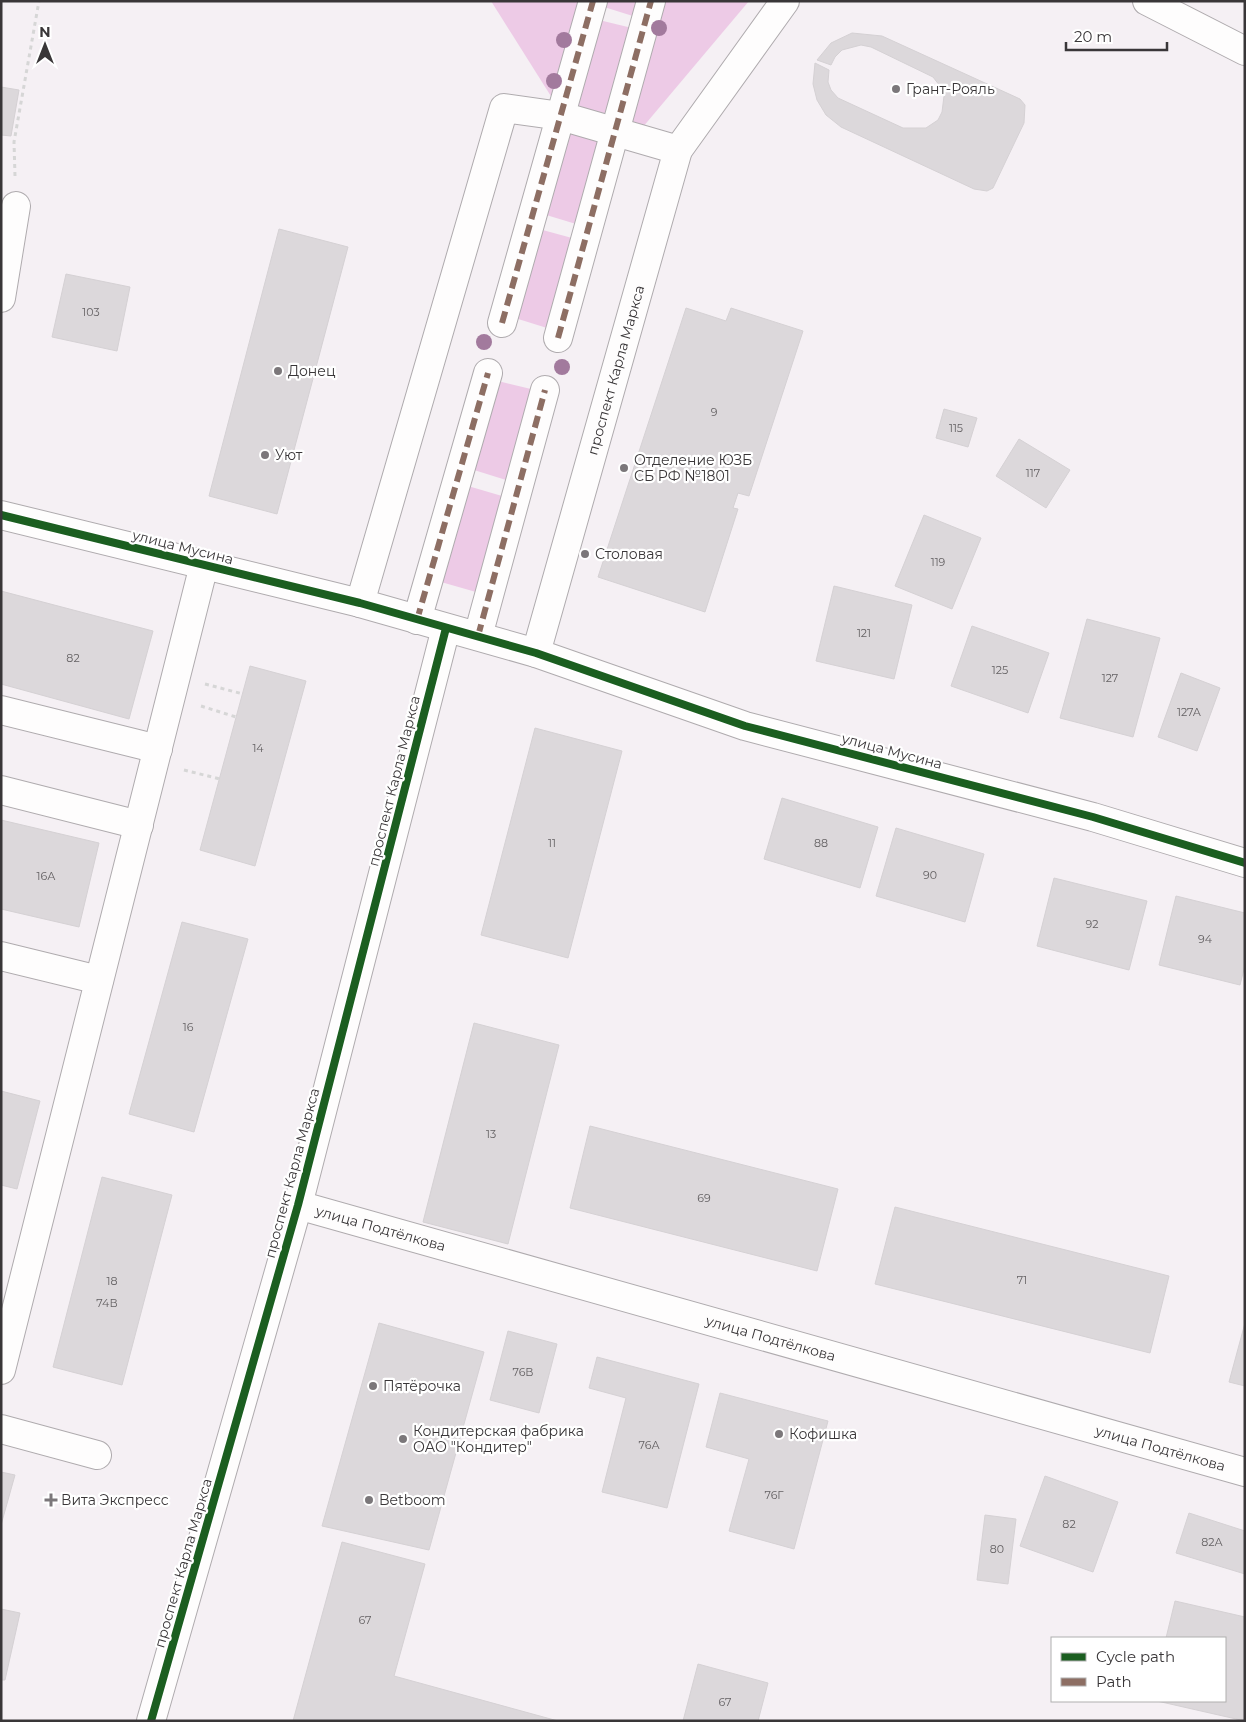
<svg xmlns="http://www.w3.org/2000/svg" width="1246" height="1722" viewBox="0 0 1246 1722" font-family="Montserrat,sans-serif">
<style>
.green{fill:#edcae6}
.building{fill:#dcd8db;stroke:#d5d1d4}
.lines{fill:none;stroke-linecap:round;stroke-linejoin:round}
.minor-casing{stroke:#afabae;stroke-width:30}
.path{stroke:#d6d6d6;stroke-width:3;stroke-dasharray:4 4;stroke-linecap:butt}
.minor{stroke:#fefdfd;stroke-width:28}
.quiet{stroke:#8d6e63;stroke-width:6;stroke-dasharray:12 6;stroke-linecap:butt}
.cycleway-casing{stroke:#fff;stroke-width:11}
.cycleway{stroke:#1b5e20;stroke-width:8}
.tree{fill:#a27a9d}
.poi-dot{fill:#7b777a;stroke:#fff;stroke-width:2}
.labels{text-anchor:middle;stroke-width:4.5;stroke-linejoin:round;paint-order:stroke}
.number-label{font-size:11px;fill:#646163}
.poi-label{font-size:14px;fill:#393638;stroke:#fff;text-anchor:start}
.street-label{font-size:14px;fill:#393638;stroke:#fff}
</style>
<rect width="100%" height="100%" fill="#f5f0f4"/>
<g class="green">
<path d="M491,1h96l-28,108z"/>
<path d="M605,1h35l-4,16 -32,-10z"/>
<path d="M656,1h93l-112,133 -17,-6z"/>
<path d="M599,20l33,8 -25,91 -32,-10z"/>
<path d="M568,125l33,9 -25,90 -33,-10z"/>
<path d="M539,229l33,9 -25,90 -32,-10z"/>
<path d="M498,381l33,8 -25,91 -32,-10z"/>
<path d="M468,486l34,10 -26,96 -35,-10z"/>
</g>
<g class="building">
<path d="M852,33l30,3 138,63 5,6 -1,18 -31,65 -6,3 -13,-2 -133,-62 -15,-12 -9,-15 -4,-16 2,-21 14,7 -1,12 3,8 7,8 65,30h23l12,-8 4,-8 2,-16 -1,-6 -10,-13 -62,-30 -10,-2 -19,5 -7,7 -4,8 -14,-5 14,-17z"/>
<path d="M1,87l18,3 -8,46 -10,-1z"/>
<path d="M279,229l69,18 -71,267 -68,-18z"/>
<path d="M66,274l64,13 -13,64 -65,-14z"/>
<path d="M686,308l40,13 5,-13 72,23 -54,165 -11,-3 -5,15 5,1 -33,103 -107,-35z"/>
<path d="M944,409l33,9 -9,29 -32,-9z"/>
<path d="M1019,439l51,31 -24,38 -50,-32z"/>
<path d="M924,515l57,23 -29,71 -57,-23z"/>
<path d="M834,586l78,19 -18,74 -78,-18z"/>
<path d="M1,591l152,40 -24,88 -128,-35z"/>
<path d="M1087,619l73,19 -27,99 -73,-19z"/>
<path d="M972,626l77,27 -21,60 -77,-27z"/>
<path d="M250,666l56,15 -51,185 -55,-16z"/>
<path d="M1181,673l39,15 -23,63 -39,-14z"/>
<path d="M535,728l87,23 -54,207 -87,-23z"/>
<path d="M782,798l96,29 -18,61 -96,-29z"/>
<path d="M1,820l98,23 -20,84 -78,-18z"/>
<path d="M896,828l88,26 -19,68 -89,-26z"/>
<path d="M1054,878l93,23 -18,69 -92,-24z"/>
<path d="M1176,896l69,17v52l-5,20 -81,-20z"/>
<path d="M182,922l66,17 -54,193 -65,-18z"/>
<path d="M474,1023l85,22 -51,199 -85,-22z"/>
<path d="M1,1091l39,10 -23,88 -16,-4z"/>
<path d="M590,1126l248,63 -21,82 -247,-63z"/>
<path d="M102,1177l70,18 -50,190 -69,-18z"/>
<path d="M895,1207l274,69 -19,77 -275,-69z"/>
<path d="M379,1323l105,29 -55,198 -107,-24z"/>
<path d="M1245,1323v63l-16,-4z"/>
<path d="M508,1331l49,13 -18,69 -49,-13z"/>
<path d="M597,1357l102,27 -32,124 -65,-16 24,-94 -37,-10z"/>
<path d="M720,1393l108,28 -34,128 -65,-18 20,-72 -43,-12z"/>
<path d="M1,1472l14,3 -14,50z"/>
<path d="M1045,1476l73,26 -25,70 -73,-26z"/>
<path d="M1189,1513l56,18v43l-69,-21z"/>
<path d="M985,1515l31,4 -8,65 -31,-4z"/>
<path d="M342,1542l83,22 -31,112 164,45h-265z"/>
<path d="M1175,1601l70,16v104l-88,-20h68v-63h-59z"/>
<path d="M1,1609l19,4 -15,67h-4z"/>
<path d="M698,1664l70,19 -10,38h-75z"/>
</g>
<g class="lines">
<g class="minor-casing">
<g id="minor">
<path d="M1147,1l98,50"/>
<path d="M1,298l15,-92"/>
<path d="M502,323l91,-322"/>
<path d="M558,338l93,-337"/>
<path d="M1,515l359,88 176,50 209,73 348,91 152,46"/>
<path d="M360,603l144,-495 57,8 117,34"/>
<path d="M417,620l71,-247"/>
<path d="M478,636l67,-246"/>
<path id="s1" d="M536,653l142,-503 107,-149"/>
<path d="M1,710l157,39"/>
<path d="M1,790l138,35"/>
<path d="M1,956l98,24"/>
<path id="s2" d="M298,1205l947,267"/>
<path d="M1,1370l203,-805"/>
<path d="M1,1429l96,26"/>
<path d="M151,1721l147,-516 148,-577"/>
</g>
</g>
<g class="path">
<path d="M15,176l-1,-34 25,-141"/>
<path d="M205,684l38,10"/>
<path d="M201,706l35,11"/>
<path d="M184,770l36,9"/>
</g>
<use href="#minor" class="minor"/>
<g class="quiet">
<path d="M502,323l91,-322"/>
<path d="M558,338l93,-337"/>
<path d="M417,620l71,-247"/>
<path d="M478,636l67,-246"/>
</g>
<g class="cycleway-casing">
<g id="cycleway">
<path d="M1,515l359,88 176,50 209,73 348,91 152,46"/>
<path d="M151,1721l147,-516 148,-577"/>
</g>
</g>
<use href="#cycleway" class="cycleway"/>
</g>
<g class="tree">
<circle cx="659" cy="28" r="8"/>
<circle cx="564" cy="40" r="8"/>
<circle cx="554" cy="81" r="8"/>
<circle cx="484" cy="342" r="8"/>
<circle cx="562" cy="367" r="8"/>
</g>
<g class="poi-dot">
<circle cx="896" cy="89" r="5"/>
<circle cx="278" cy="371" r="5"/>
<circle cx="265" cy="455" r="5"/>
<circle cx="624" cy="468" r="5"/>
<circle cx="585" cy="554" r="5"/>
<circle cx="373" cy="1386" r="5"/>
<circle cx="779" cy="1434" r="5"/>
<circle cx="403" cy="1439" r="5"/>
<path d="M48.5 1492.5h5v5h5v5h-5v5h-5v-5h-5v-5h5z"/>
<circle cx="369" cy="1500" r="5"/>
</g>
<g class="labels">
<g class="number-label">
<text x="91" y="316">103</text>
<text x="714" y="416">9</text>
<text x="956" y="432">115</text>
<text x="1033" y="477">117</text>
<text x="938" y="566">119</text>
<text x="864" y="637">121</text>
<text x="73" y="662">82</text>
<text x="1000" y="674">125</text>
<text x="1110" y="682">127</text>
<text x="1189" y="716">127А</text>
<text x="258" y="752">14</text>
<text x="552" y="847">11</text>
<text x="821" y="847">88</text>
<text x="930" y="879">90</text>
<text x="46" y="880">16А</text>
<text x="1092" y="928">92</text>
<text x="1205" y="943">94</text>
<text x="188" y="1031">16</text>
<text x="491" y="1138">13</text>
<text x="704" y="1202">69</text>
<text x="1022" y="1284">71</text>
<text x="112" y="1285">18</text>
<text x="107" y="1307">74В</text>
<text x="523" y="1376">76В</text>
<text x="649" y="1449">76А</text>
<text x="774" y="1499">76Г</text>
<text x="1069" y="1528">82</text>
<text x="1212" y="1546">82А</text>
<text x="997" y="1553">80</text>
<text x="365" y="1624">67</text>
<text x="725" y="1706">67</text>
</g>
<g class="poi-label">
<text x="906" y="94">Грант-Рояль</text>
<text x="288" y="376">Донец</text>
<text x="275" y="460">Уют</text>
<text x="634" y="465">Отделение ЮЗБ<tspan x="634" dy="16">СБ РФ №1801</tspan></text>
<text x="595" y="559">Столовая</text>
<text x="383" y="1391">Пятёрочка</text>
<text x="413" y="1436">Кондитерская фабрика<tspan x="413" dy="16">ОАО "Кондитер"</tspan></text>
<text x="789" y="1439">Кофишка</text>
<text x="61" y="1505">Вита Экспресс</text>
<text x="379" y="1505">Betboom</text>
</g>
<g class="street-label">
<text dy="5" stroke="none"><textPath href="#s1" startOffset="294">проспект Карла Маркса</textPath></text>
<text transform="translate(183 547) rotate(14)" y="5">улица Мусина</text>
<text transform="translate(892 751) rotate(15)" y="5">улица Мусина</text>
<text transform="translate(394 781) rotate(-76)" y="5">проспект Карла Маркса</text>
<text transform="translate(292 1173) rotate(-75)" y="5">проспект Карла Маркса</text>
<text dy="5" stroke="none"><textPath href="#s2" startOffset="86">улица Подтёлкова</textPath></text>
<text dy="5" stroke="none"><textPath href="#s2" startOffset="491">улица Подтёлкова</textPath></text>
<text dy="5" stroke="none"><textPath href="#s2" startOffset="896">улица Подтёлкова</textPath></text>
<text transform="translate(183 1563) rotate(-74)" y="5">проспект Карла Маркса</text>
</g>
</g>
<rect width="1246" height="1722" fill="none" stroke="#393638" stroke-width="5"/>
<rect x="1051" y="1637" width="175" height="65" fill="#ffffff" stroke="#b0afaf"/>
<rect x="1061" y="1653" width="25" height="8" fill="#1b5e20" stroke="#b0afaf"/>
<text x="1096" y="1662" font-size="15" fill="#393638">Cycle path</text>
<rect x="1061" y="1678" width="25" height="8" fill="#8d6e63" stroke="#b0afaf"/>
<text x="1096" y="1687" font-size="15" fill="#393638">Path</text>
<g transform="translate(45 45)" stroke="#ffffff" stroke-width="4" paint-order="stroke">
<path d="M0-4L9 19L0 12L-9 19Z" fill="#393638"/>
<text y="-8" font-size="14" font-weight="bold" text-anchor="middle" fill="#393638">N</text>
</g>
<path d="M1066 42v8h101v-8" fill="none" stroke="#393638" stroke-width="2.5"/>
<text x="1074" y="42" font-size="15" fill="#393638" stroke="#ffffff" stroke-width="4" paint-order="stroke">20 m</text>
</svg>
